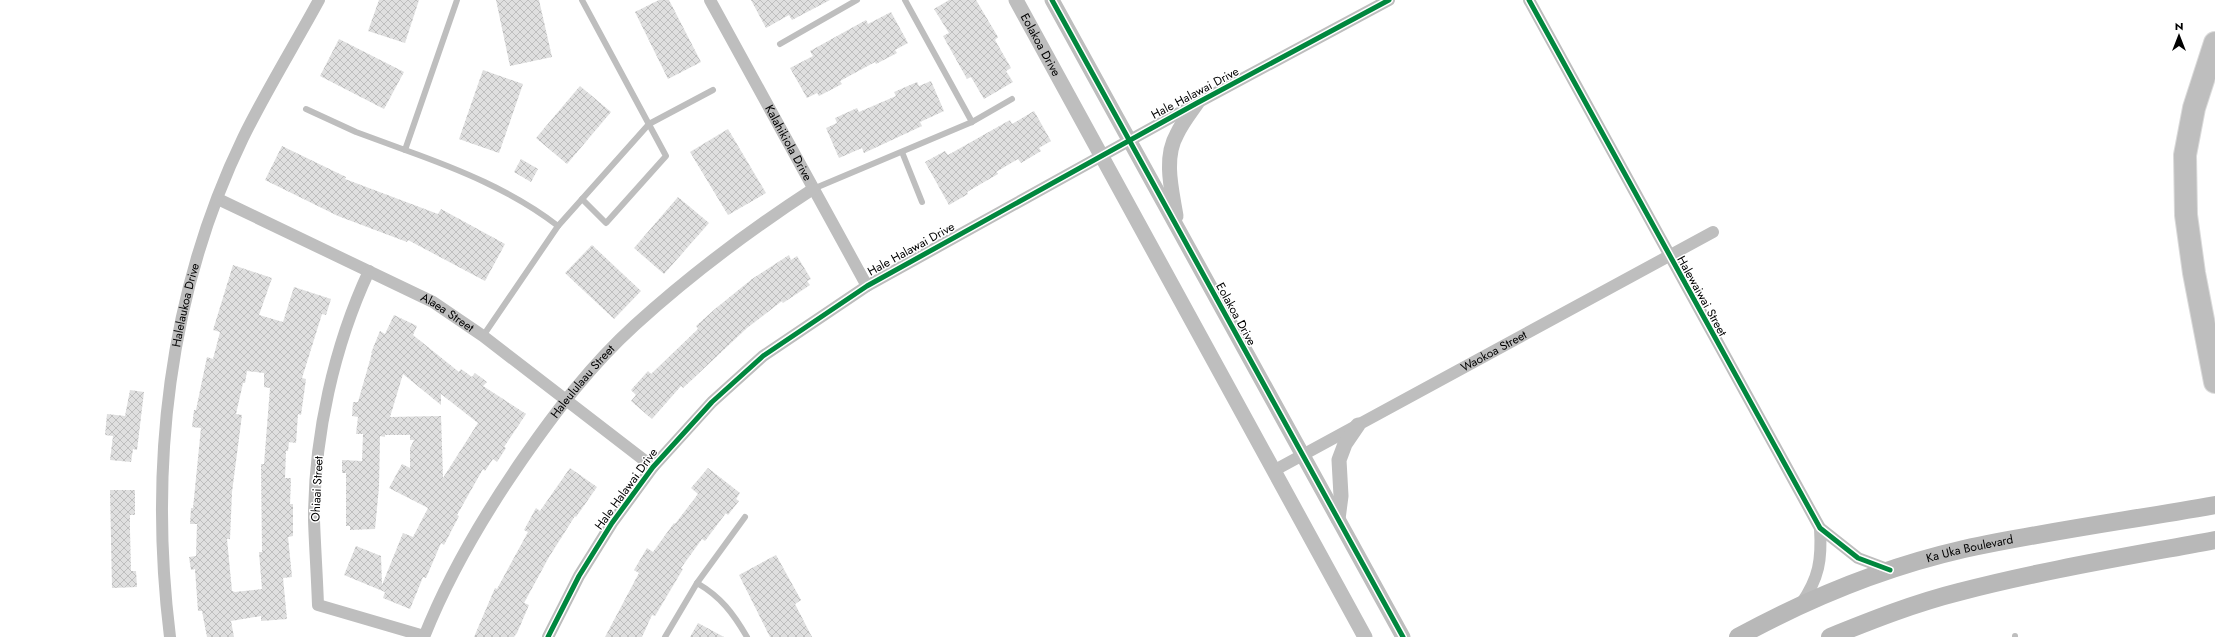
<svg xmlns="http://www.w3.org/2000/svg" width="2215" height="637" viewBox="0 0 2215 637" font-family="Jost,sans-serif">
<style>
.building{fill:url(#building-cross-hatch);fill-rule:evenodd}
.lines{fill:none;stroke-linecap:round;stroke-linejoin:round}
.motorway-casing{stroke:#dbdbdb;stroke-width:24}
.service{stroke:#bebebe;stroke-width:6}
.minor{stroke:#bebebe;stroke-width:12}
.tertiary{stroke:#bebebe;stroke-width:15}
.secondary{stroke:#b8b8b8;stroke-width:18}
.motorway{stroke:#bebebe;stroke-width:22}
.cycleway-casing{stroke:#fff;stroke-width:8}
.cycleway{stroke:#00873e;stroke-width:5}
.labels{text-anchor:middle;stroke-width:3;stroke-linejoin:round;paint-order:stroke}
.street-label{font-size:12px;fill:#000;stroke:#fff}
</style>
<defs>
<pattern id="building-cross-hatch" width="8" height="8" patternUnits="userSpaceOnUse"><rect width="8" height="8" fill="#dfdfdf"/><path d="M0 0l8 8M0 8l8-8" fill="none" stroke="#bebebe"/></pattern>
</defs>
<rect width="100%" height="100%" fill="#fff"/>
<g class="building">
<path d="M379,0h40l-14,43 -37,-12z"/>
<path d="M496,0h43l13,57 -42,9z"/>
<path d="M659,0h10l32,62 -33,17 -33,-67z"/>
<path d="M751,0h79l-38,20 -3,-5 -23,13z"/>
<path d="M949,0h27l22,37 -3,3 16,28 -5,3 7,11 -29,17 -13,-22 -4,2 -24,-43 6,-3 -15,-24z"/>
<path d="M891,12l17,31 -13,7 2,3 -21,11 -1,-2 -35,19 2,3 -23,12 -2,-3 -10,5 -17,-30 23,-12 -3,-5 56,-31 2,4z"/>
<path d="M339,39l65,33 -20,37 -64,-33z"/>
<path d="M483,70l40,14 -24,69 -40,-14z"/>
<path d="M931,81l13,30 -24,11 2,4 -58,27 -2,-5 -23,10 -13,-30 11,-5 -2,-5 22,-10 2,4 37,-16 -2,-4 23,-10 2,4z"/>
<path d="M580,86l31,26 -44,52 -31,-26z"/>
<path d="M1034,111l17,30 -12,7 2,3 -20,12 -3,-4 -22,13 2,2 -31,18 1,2 -19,11 -24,-43 20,-11 3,4 62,-35 2,4z"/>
<path d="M728,129l38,64 -38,22 -38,-63z"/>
<path d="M282,146l64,31 -1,2 93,35 3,-5 64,35 -20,37 -77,-41 -1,2 -69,-26 -73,-36z"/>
<path d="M521,159l17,10 -7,13 -17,-10z"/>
<path d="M678,197l31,26 -45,51 -30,-26z"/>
<path d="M592,245l49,46 -27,28 -49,-46z"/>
<path d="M789,255l2,5 6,-4 14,23 -4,2 3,4 -27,18 -1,-2 -35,27 -64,60 -2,-2 -29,33 -21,-18 5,-6 -5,-5 17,-19 3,3 47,-45 -2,-3 19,-17 37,-30z"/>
<path d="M233,265l39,13 -13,37 24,7 11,-35 37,12 -5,16 -4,-1 -20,64 4,1 -5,36 -3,-1 -2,29 -7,-1 -1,9h-2l-1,27h6l-1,26h3v32l-5,1 4,40 -9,1 4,41 -26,2v-5l-30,5 3,16h-27l-5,-26h-4l-3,-42 -4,1 -2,-13 7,-1 1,-32h-7l1,-16h2l8,-80 -9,-1 2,-17h2l11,-53 6,2 7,-27 -7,-2zM247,371l17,2v14l6,1 -6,76h-3l1,88h-3l3,37 -27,3 -3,-1 -5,-52h3l2,-47 10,-77 -6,-1 7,-31h2z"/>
<path d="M394,315l23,11 -4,9 46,37 2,-3 11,8 3,-4 12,9 -4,4 43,28 -22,33 2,1 -9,14 -4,-3 -8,12 -2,-2 -26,46 2,1 -15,29 -3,-2 -15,35 -3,-1 -13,32 -27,-11 2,-6 -41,-17 12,-29 25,10 1,29 21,-52 10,4 15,-29 -39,-20 13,-24 8,4v-20l4,-8h-4v-5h-25v2l-5,-1 -1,51 -4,42 -25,1v-4h-4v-53h-4v-13l20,1 1,-27h-7l2,-17 -6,-1 1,-14h5l14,-49h-1l9,-22 5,3zM403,374l38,31v-11l37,29 -35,55 -2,-62 -51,1z"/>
<path d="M130,390l14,2 -7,58 -4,-1 -2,13 -21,-2 3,-24 -8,-1 2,-21 18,2z"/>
<path d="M570,468l27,19 -21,30 -1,-1 -26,41 -25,46 5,2 -12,28 -3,4h-40l21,-49 2,1 31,-57 -4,-2 12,-22 4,3z"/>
<path d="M708,468l32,25 -4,6 3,2 -11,14 -2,-2 -21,28 -3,-2 -21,29 2,1 -28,47 -3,-1 -10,22h-37l34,-64 -5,-3 13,-22 6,4 21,-29 1,1 23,-30 -7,-6z"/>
<path d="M110,490h25v25h-5v16l1,40h5l1,16 -25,1z"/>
<path d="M776,555l25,45 -6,4 17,33h-42l-31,-62z"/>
<path d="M698,623l26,14h-34z"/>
</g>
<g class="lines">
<g class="motorway-casing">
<path id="motorway" d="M2215,43l-21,65 -9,47 1,60 8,58 21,109"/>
</g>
<g class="service">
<path d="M905,0l67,122"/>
<path d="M780,44l77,-44"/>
<path d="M306,109l50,23 49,18 52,-150"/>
<path d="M405,150c53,19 108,41 153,76l91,-102 64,-34"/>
<path d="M902,152l20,50"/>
<path d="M813,189l159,-67 40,-23"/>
<path d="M582,199l24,24 60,-67 -84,-156"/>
<path d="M483,336l75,-110"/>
<path d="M745,517l-48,66c24,14 36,30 50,54"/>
<path d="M2015,636v1"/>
<path d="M665,637l32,-54"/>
</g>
<g class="minor">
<path id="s1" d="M710,0l157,286"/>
<path d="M1529,0l291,528 38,30 32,12"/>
<path id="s2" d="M218,199l215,103 50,34 170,131"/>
<path d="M369,271c-35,75 -55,165 -55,249 1,28 3,56 4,85l106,31"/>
<path id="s3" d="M1275,470l438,-238"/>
<path d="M1801,604c18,-26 21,-44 19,-76"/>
<path id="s4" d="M170,637c-21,-169 -2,-344 73,-499 23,-47 51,-92 76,-138"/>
<path id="s5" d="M424,637c25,-63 60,-122 98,-177 34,-49 69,-95 113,-135 55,-50 115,-95 178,-136"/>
<path d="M548,637l31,-61 33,-53 41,-56 59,-65 51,-46 104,-70 330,-183 192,-103"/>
</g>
<g class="tertiary">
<path id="s6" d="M1016,0l349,637"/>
<path d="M1052,0l351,637"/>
<path d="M1176,216c-4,-25 -13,-58 1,-82 5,-11 13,-21 20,-31"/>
<path d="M1338,519l3,-23 -2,-36 6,-16 13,-19"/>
</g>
<g class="secondary">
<path id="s7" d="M1738,637c71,-39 147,-70 226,-88 83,-18 167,-29 251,-44"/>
<path d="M1830,637c42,-17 85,-34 129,-45 84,-22 171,-36 256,-52"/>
</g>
<use href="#motorway" class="motorway"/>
<g class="cycleway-casing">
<g id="cycleway">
<path d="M1052,0l351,637"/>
<path d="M1529,0l291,528 38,30 32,12"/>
<path d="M548,637l31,-61 33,-53 41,-56 59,-65 51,-46 104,-70 330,-183 192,-103"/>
</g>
</g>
<use href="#cycleway" class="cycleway"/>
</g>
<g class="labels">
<g class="street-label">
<text dy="4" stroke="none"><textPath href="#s6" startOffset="51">Eolakoa Drive</textPath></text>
<text transform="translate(1195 93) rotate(-28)" y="4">Hale Halawai Drive</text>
<text dy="4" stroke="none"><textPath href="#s1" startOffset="163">Kalahikiola Drive</textPath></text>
<text transform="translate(911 249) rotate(-29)" y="4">Hale Halawai Drive</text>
<text transform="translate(1702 296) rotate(61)" y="4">Halewaiwai Street</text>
<text dy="4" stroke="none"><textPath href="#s4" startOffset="334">Halelaukoa Drive</textPath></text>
<text dy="4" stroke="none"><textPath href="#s2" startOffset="256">Alaea Street</textPath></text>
<text transform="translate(1236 314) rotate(61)" y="4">Eolakoa Drive</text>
<text dy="4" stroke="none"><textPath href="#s3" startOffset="249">Waokoa Street</textPath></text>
<text dy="4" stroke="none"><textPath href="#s5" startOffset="302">Haleululaau Street</textPath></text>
<text transform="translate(317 489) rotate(-87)" y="4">Ohiaai Street</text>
<text transform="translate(626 489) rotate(-54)" y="4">Hale Halawai Drive</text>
<text dy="4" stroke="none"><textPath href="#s7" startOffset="249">Ka Uka Boulevard</textPath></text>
</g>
</g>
<g transform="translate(2179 36)" stroke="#ffffff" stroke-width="3" paint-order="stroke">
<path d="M0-3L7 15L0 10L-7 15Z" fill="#000000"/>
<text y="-6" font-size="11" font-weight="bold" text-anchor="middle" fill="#000000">N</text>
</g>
</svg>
